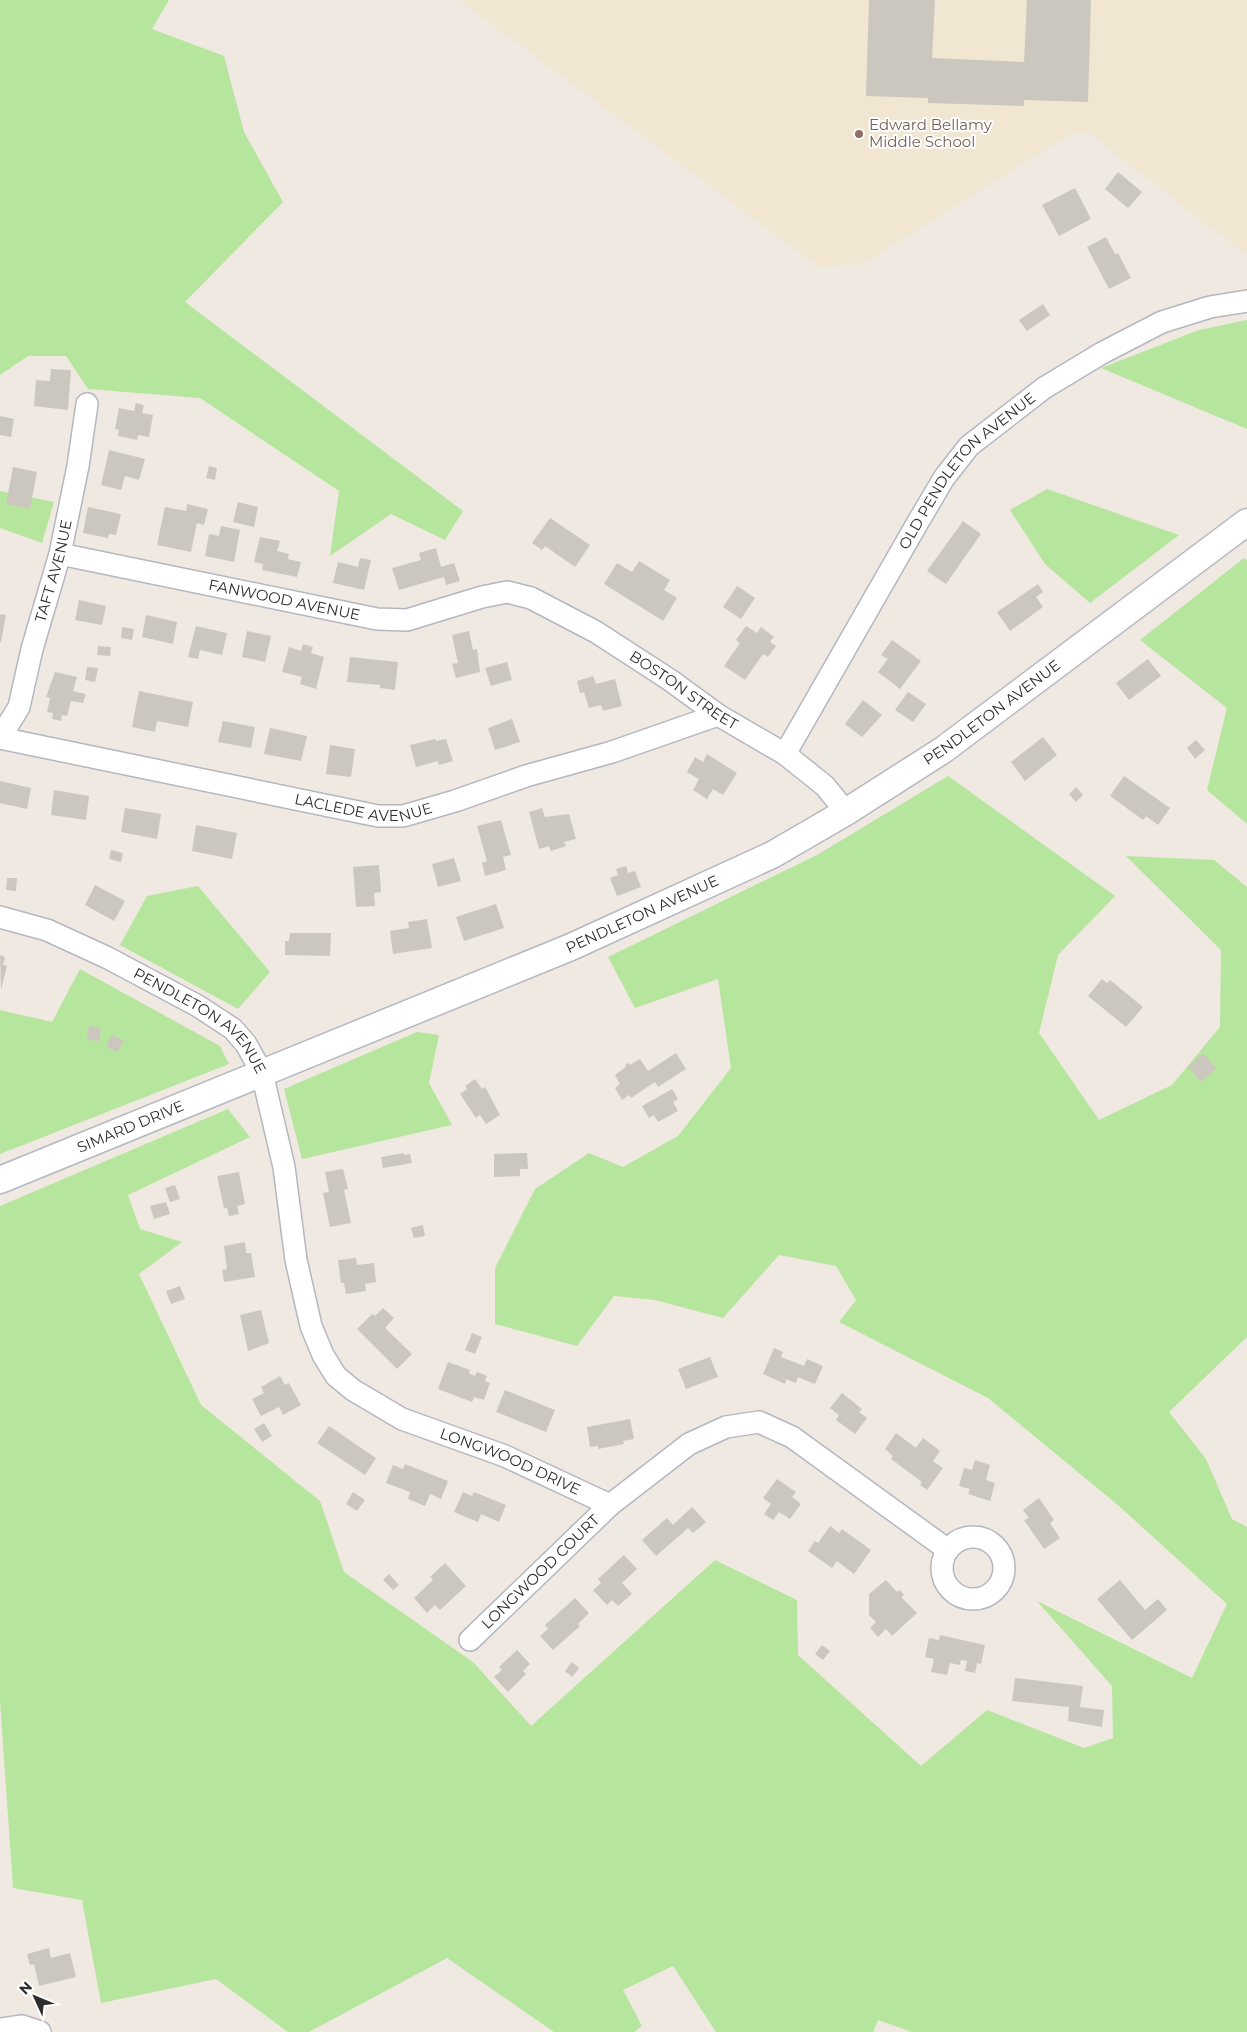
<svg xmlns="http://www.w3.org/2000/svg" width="1247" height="2032" viewBox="0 0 1247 2032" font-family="Montserrat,sans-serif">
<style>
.education{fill:#f0e6d1}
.green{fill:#b6e59e}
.building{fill:#cbc7bf}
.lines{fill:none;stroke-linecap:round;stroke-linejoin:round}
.minor-casing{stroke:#b4b7c1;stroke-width:24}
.tertiary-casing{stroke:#b4b7c1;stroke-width:29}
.minor{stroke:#fff;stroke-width:21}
.tertiary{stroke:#fff;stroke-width:26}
.education-dot{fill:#8d6e63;stroke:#fff;stroke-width:2}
.labels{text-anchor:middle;stroke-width:4;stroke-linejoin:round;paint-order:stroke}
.education-label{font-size:15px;fill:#785e54;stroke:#fff;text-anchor:start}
.street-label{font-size:15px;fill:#2e2e2e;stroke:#fff}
</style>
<rect width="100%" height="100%" fill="#efe9e1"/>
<path class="education" d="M459,0h788v256l-159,-124 -19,3 -206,129 -44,3z"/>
<g class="green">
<path d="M0,0h169l-17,29 72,27 20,76 39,70 -98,100 278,209 -18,29 -54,-26 -61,42 9,-65 -139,-93 -112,-9 -22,-33h-38l-28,19z"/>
<path d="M1247,320v109l-146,-61 98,-38z"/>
<path d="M1047,489l132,46 -89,68 -45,-39 -35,-54z"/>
<path d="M0,491l54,11 -12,41 -42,-15z"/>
<path d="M1244,558l3,2v264l-40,-34 20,-82 -87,-68z"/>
<path d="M948,776l167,120 -57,59 -19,78 60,87 73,-35 48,-58 1,-77 -95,-94 88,4 33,27v450l-78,75 37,47 26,60 15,8v505h-335l-34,-12 -5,12h-157l-43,-66 -50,24 19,36 -8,6h-80l-107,-74 -138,74h-21l-72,-53 -115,24 -19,-103 -69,-12 -13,-187v-495l228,-97 22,28 -122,58 12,34 42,13 -43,32 62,131 119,96 24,71 129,90 58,64 184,-166 82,40 1,55 123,111 66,-56 97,38 29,-10 -1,-52 -75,-85 155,77 35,-74 -108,-98 -131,-108 -149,-76 17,-22 -20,-34 -57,-11 -56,63 -68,-18 -41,-4 -37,50 -82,-22v-56l40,-79 54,-36 34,14 55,-31 53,-68 -13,-89 -83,29 -27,-51 209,-102z"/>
<path d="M198,886l72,86 -32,37 -118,-64 27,-49z"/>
<path d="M80,969l140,77 9,18 -229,90v-144l52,12z"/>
<path d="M417,1032l22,3 -10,48 23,42 -150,34 -18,-70z"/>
</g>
<g class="building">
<path d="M869,0h66l-3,58 92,4 3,-62h64l-3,102 -64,-2v6l-96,-3v-5l-62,-2z"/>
<path d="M1118,172l24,20 -14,16 -23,-19z"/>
<path d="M1075,188l16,31 -32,17 -17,-31z"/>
<path d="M1106,237l9,17 3,-1 13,25 -22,11 -22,-42z"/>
<path d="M1043,304l7,11 -23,16 -8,-11z"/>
<path d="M51,369l20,1 -3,40 -34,-4 2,-26 14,1z"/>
<path d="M136,403l8,2 -2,8 11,2 -4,22 -11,-2 -1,5 -19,-4 1,-6 -4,-1 4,-21 15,3z"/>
<path d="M0,416l14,3 -3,18 -11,-2z"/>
<path d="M109,450l36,9 -6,21 -14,-4 -4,14 -20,-5z"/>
<path d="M209,466l8,2 -2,12 -9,-2z"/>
<path d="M13,467l24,5 -7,37 -24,-5z"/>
<path d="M238,502l20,5 -4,20 -21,-5z"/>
<path d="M187,504l21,5 -4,16 -7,-2 -6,29 -34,-7 8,-38 21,4z"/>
<path d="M88,507l33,7 -5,21 -7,-1 -1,4 -25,-5z"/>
<path d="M550,518l40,27 -15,22 -30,-21 -3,4 -10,-7z"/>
<path d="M963,521l18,13 -35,50 -19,-13z"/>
<path d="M221,526l19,4 -6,32 -29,-6 4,-22 10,2z"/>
<path d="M260,537l20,4 -3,10 12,3 -1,5 13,3 -4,15 -35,-7 1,-6 -9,-2z"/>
<path d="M436,548l5,19 13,-4 6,18 -14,4 -2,-8 -45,13 -7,-22 29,-8 -2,-7z"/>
<path d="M360,558l11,2 -7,30 -31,-7 5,-21 20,5z"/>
<path d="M639,561l31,19 -6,10 13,8 -14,23 -59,-37 13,-21 15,9z"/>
<path d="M1038,584l5,8 -7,5 7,10 -33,24 -13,-19z"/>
<path d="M737,586l18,12 -14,21 -18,-12z"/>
<path d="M79,600l27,6 -4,19 -27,-5z"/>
<path d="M0,614l6,1 -5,27h-1z"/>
<path d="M146,615l31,7 -4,22 -31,-7z"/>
<path d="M196,626l31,7 -5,22 -22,-5 -2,9 -10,-2z"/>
<path d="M746,626l11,7 4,-6 13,10 -4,5 6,4 -8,11 -5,-3 -18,26 -21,-14 16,-23 -4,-3z"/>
<path d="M122,627l12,2 -2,11 -11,-2z"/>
<path d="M247,631l24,5 -6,26 -23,-5z"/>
<path d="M469,631l4,19 4,-1 3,23 -24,6 -4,-14 6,-1 -6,-28z"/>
<path d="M892,640l29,21 -21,28 -22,-17 10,-13 -7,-4z"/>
<path d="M303,644l10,3 -2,6 13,4 -8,32 -16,-5 2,-7 -20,-5 7,-25 12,4z"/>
<path d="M98,646l13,1 -1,9 -13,-1z"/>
<path d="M350,657l48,5 -3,28 -15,-2v-3l-33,-3z"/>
<path d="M1148,659l13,17 -32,24 -13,-17z"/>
<path d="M507,662l5,18 -21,6 -6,-18z"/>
<path d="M87,667l11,1 -3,14 -10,-2z"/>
<path d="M55,672l22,5 -4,14 13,3 -3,9 -12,-2 -4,15 -5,-1 -1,6 -9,-2 1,-6 -6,-1 3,-14 -4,-1z"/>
<path d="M593,676l3,8 19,-5 7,27 -19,5 -2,-6 -12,3 -5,-16 -4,1 -3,-12z"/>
<path d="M139,691l54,11 -5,25 -31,-6 -2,11 -23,-5z"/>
<path d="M908,692l18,12 -13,18 -18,-12z"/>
<path d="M863,700l19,15 -20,22 -17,-13z"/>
<path d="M512,719l8,23 -25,8 -7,-22z"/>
<path d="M223,721l32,6 -4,21 -33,-6z"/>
<path d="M270,728l37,8 -6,25 -37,-7z"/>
<path d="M1043,737l14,18 -32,26 -14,-19z"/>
<path d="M435,739l1,2 10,-2 7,22 -14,4 -1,-4 -22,6 -6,-22z"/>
<path d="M1196,740l9,10 -10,9 -8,-11z"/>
<path d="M330,745l25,4 -4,28 -25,-3z"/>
<path d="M707,754l30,19 -14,22 -10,-6 -6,10 -14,-9 6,-11 -12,-7 8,-15 8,5z"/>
<path d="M1124,776l46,32 -12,17 -12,-9 -3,4 -33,-24z"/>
<path d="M0,781l31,7 -4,21 -27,-6z"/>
<path d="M1076,787l7,8 -7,7 -7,-8z"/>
<path d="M54,790l35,6 -3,24 -35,-5z"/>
<path d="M125,808l36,6 -4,25 -36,-7z"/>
<path d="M542,808l3,9 24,-3 7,25 -12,3 2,4 -15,5 -2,-5 -10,3 -10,-37z"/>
<path d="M501,820l10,35 -8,2 3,13 -21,6 -3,-13 5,-2 -10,-35z"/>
<path d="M196,825l41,8 -5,26 -40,-8z"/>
<path d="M111,850l12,3 -2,9 -12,-3z"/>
<path d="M454,858l7,23 -23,6 -6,-23z"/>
<path d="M379,865l2,27 -7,1 1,13 -19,1 -3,-40z"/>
<path d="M626,866l2,7 7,-2 6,16 -24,9 -7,-18 8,-3 -2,-6z"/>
<path d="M7,878h10l-1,13 -10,-1z"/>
<path d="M95,885l30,16 -11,20 -29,-16z"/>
<path d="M496,904l8,24 -40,13 -8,-24z"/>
<path d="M427,919l5,29 -39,6 -3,-23 19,-3 -1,-6z"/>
<path d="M290,933h41l-1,23 -45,-1v-14h4z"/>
<path d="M0,955l5,2 -2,8 4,1 -6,24z"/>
<path d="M1102,979l5,4 3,-3 33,27 -17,20 -38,-31z"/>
<path d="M89,1026l12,2 -2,13 -12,-1z"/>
<path d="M112,1035l12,6 -7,11 -11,-6z"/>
<path d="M676,1053l10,16 -28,18 -3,-5 -24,16 -2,-3 -7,5 -7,-12 5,-4 -5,-9 11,-8 -1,-2 4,-2 1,2 10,-6 8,12z"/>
<path d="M1203,1053l13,15 -15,14 -13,-15z"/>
<path d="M475,1079l7,10 3,-2 15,28 -14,9 -6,-9 -4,3 -16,-24 7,-5 -2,-3z"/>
<path d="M672,1089l6,10 -5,3 5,9 -20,11 -4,-7 -5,3 -7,-12z"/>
<path d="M404,1153v2l6,-1 2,9 -29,5 -2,-11z"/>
<path d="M527,1153l1,16h-8v7l-26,1v-23z"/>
<path d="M343,1169l5,20 -4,1 7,33 -21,4 -7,-34 6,-1 -4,-20z"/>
<path d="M239,1172l6,32 -8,2 2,8 -10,2 -2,-8h-3l-7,-32z"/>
<path d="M175,1185l5,14 -10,3 -5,-14z"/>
<path d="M166,1202l4,12 -16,5 -4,-13z"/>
<path d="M423,1225l2,11 -11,2 -3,-10z"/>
<path d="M245,1242l1,11h5l4,24 -31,5 -2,-12 5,-1 -3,-23z"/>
<path d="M356,1258l1,7 17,-2 2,19 -11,2 1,7 -20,3 -2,-11h-3l-3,-23z"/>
<path d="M180,1286l5,13 -14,5 -5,-13z"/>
<path d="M383,1308l11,10 -9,10 27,26 -15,15 -40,-40 15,-15 3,2z"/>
<path d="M261,1310l8,33 -21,8 -8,-36z"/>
<path d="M472,1333l10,4 -7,17 -10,-4z"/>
<path d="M774,1348l9,4 -2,5 23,9 3,-7 16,7 -8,18 -17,-7 -2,6 -10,-4 -1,5 -22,-10z"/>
<path d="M710,1357l8,20 -32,12 -8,-20z"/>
<path d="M448,1362l22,8 -1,3 6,3 2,-4 10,4 -2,5 5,2 -6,17 -10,-3 -2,5 -34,-13z"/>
<path d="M280,1376l5,9 4,-2 12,22 -18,10 -4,-8 -18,9 -9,-17 12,-6 -3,-6z"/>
<path d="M505,1390l50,20 -9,22 -50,-20z"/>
<path d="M842,1393l20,16 -3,3 8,6 -12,16 -19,-14 3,-5 -9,-7z"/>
<path d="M630,1419l4,20 -11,2 1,3 -26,5v-3l-8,1 -3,-20z"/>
<path d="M264,1423l8,13 -10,6 -8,-13z"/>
<path d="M329,1426l47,32 -11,17 -48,-32z"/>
<path d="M896,1433l20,15 7,-10 17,13 -7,10 10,7 -16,22 -7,-5 2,-3 -31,-23 2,-3 -8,-7z"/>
<path d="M975,1460l15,5 -4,15 9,3 -5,18 -22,-7 2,-5 -11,-3 5,-18 8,2z"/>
<path d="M405,1464l43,17 -7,18 -11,-5 -5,12 -17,-7 2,-7 -24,-9 7,-18 10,4z"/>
<path d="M777,1479l19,13 -4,5 9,7 -11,15 -11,-7 -6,8 -9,-6 7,-10 -8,-6z"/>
<path d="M353,1492l12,8 -8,11 -11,-7z"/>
<path d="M463,1492l9,4 2,-4 32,13 -7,17 -18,-8 -3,8 -24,-10z"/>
<path d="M1039,1498l15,22 -4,3 10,15 -16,11 -20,-29 5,-2 -6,-8z"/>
<path d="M692,1507l14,15 -13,11 -5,-5 -32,28 -14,-16 25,-22 6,7z"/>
<path d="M830,1526l9,7 3,-4 29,21 -17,24 -17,-13 -5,7 -24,-17 7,-10 3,2z"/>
<path d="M624,1555l13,14 -15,14 10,11 -14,12 -6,-6 -5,5 -14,-15 8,-7 -3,-4z"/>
<path d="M445,1563l21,23 -26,24 -5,-5 -8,8 -13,-15 19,-18 -3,-3z"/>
<path d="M389,1574l10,11 -6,5 -10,-10z"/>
<path d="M886,1580l11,12 3,-2 4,5 -3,2 16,16 -25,23 -6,-7 -8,8 -8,-9 6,-6 -7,-7v-21z"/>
<path d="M1120,1580l25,30 13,-11 9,11 -35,30 -35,-41z"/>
<path d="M575,1598l14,15 -11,11 2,2 -27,24 -13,-14 8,-7 -3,-4z"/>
<path d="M940,1635l45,10 -4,19 -4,-1 -2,10 -10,-2 2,-10 -6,-1 -1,5 -10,-2 -3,12 -16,-3 3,-13 -9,-2 4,-19 10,2z"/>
<path d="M822,1645l8,6 -7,9 -8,-6z"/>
<path d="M517,1650l13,14 -7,7 3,3 -18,18 -14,-15 8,-7 -3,-3z"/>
<path d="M572,1662l7,6 -7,9 -7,-6z"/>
<path d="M1015,1678l68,8 -3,21 24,3 -2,17 -34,-6 1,-14 -57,-6z"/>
<path d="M49,1948l2,10 19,-5 6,24 -37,9 -5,-22 -4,1 -3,-11z"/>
</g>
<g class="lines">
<g class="minor-casing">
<g id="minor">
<path id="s1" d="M60,554l317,65 30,1 75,-23 25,-5 24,6 65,34 74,48 48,35 67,39 40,32 21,26"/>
<path id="s2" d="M0,730l8,-5 11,-18 13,-58 28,-95 18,-88 9,-62"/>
<path id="s3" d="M0,738l378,78h25l52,-15 71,-25 86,-24 106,-37"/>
<path id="s4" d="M785,754l133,-232 26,-44 25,-32 75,-58 58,-35 60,-31 48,-15 37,-6"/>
<path id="s5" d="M0,917l47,13 61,28 90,48 35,23 13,15 16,29 22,94 12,93 15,66 12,29 13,21 17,14 49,29 103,37 105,49 79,-61 37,-17 33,-5 33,15 156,113"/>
<circle cx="973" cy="1568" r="31"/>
<path id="s6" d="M470,1640l140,-135"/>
<path d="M0,2029l22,-3 18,6"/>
</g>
</g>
<g class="tertiary-casing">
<g id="tertiary">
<path id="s7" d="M0,1180l571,-233 201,-92 74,-43 97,-62 304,-228"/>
</g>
</g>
<use href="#minor" class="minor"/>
<use href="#tertiary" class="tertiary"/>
</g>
<circle class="education-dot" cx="859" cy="134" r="5"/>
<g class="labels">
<g class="education-label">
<text x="869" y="130">Edward Bellamy<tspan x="869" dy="17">Middle School</tspan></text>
</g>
<g class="street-label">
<text dy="5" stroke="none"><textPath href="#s4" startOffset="339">OLD PENDLETON AVENUE</textPath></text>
<text dy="5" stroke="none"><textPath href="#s2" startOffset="171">TAFT AVENUE</textPath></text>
<text dy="5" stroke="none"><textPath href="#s1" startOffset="229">FANWOOD AVENUE</textPath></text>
<text dy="5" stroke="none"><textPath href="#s1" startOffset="661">BOSTON STREET</textPath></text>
<text dy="5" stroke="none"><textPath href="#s7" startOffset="1100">PENDLETON AVENUE</textPath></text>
<text dy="5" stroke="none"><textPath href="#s3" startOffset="371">LACLEDE AVENUE</textPath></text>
<text dy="5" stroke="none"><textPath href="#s7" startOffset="695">PENDLETON AVENUE</textPath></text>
<text dy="5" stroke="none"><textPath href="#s5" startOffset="229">PENDLETON AVENUE</textPath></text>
<text dy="5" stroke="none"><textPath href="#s7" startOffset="141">SIMARD DRIVE</textPath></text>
<text dy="5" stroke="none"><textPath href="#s5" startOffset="822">LONGWOOD DRIVE</textPath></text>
<text dy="5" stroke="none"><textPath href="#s6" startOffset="98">LONGWOOD COURT</textPath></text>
</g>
</g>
<g transform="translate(35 1997) rotate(314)" stroke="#ffffff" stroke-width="4" paint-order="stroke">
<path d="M0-4L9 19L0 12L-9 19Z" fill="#2e2e2e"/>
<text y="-8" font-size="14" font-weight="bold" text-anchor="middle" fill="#2e2e2e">N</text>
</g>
</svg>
